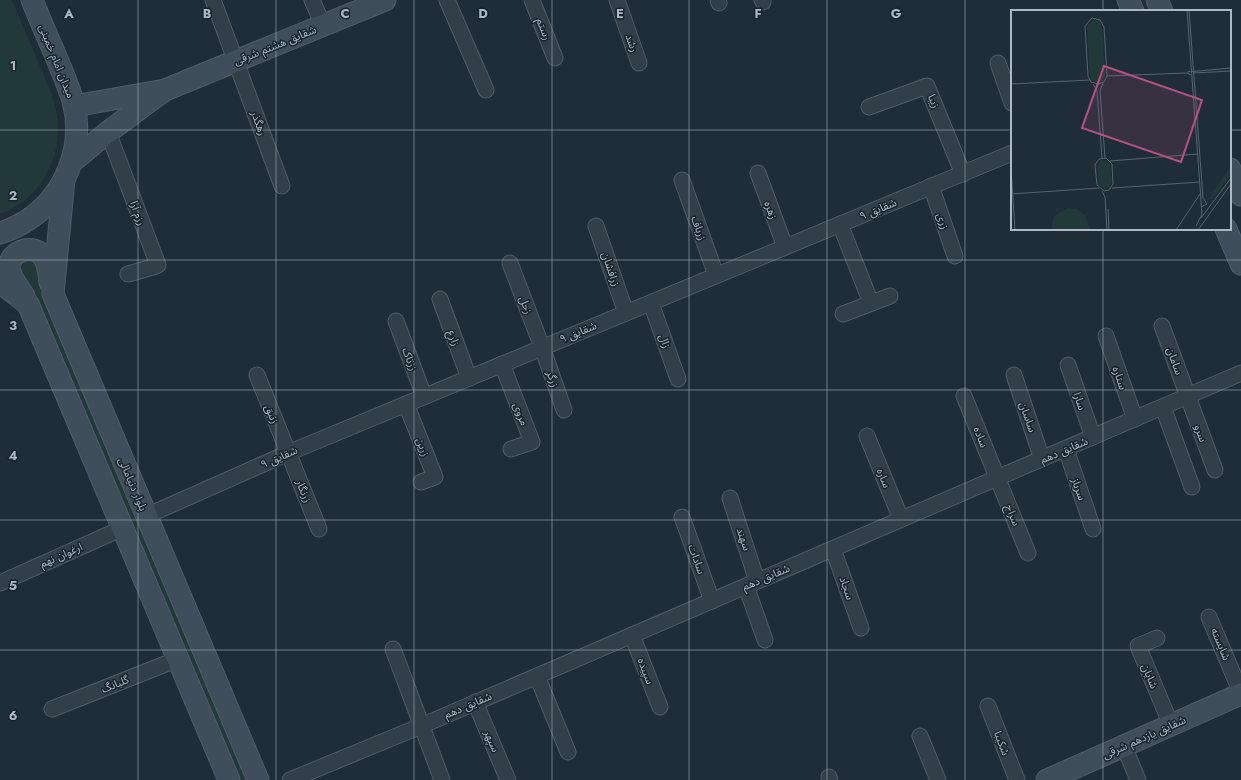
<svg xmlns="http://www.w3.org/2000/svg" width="1241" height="780" viewBox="0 0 1241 780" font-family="Jost,'Noto Sans Arabic',sans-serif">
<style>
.green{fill:#213938}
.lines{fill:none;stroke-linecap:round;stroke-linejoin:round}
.street-casing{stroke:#505c66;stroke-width:17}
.secondary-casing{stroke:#505c66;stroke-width:23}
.street{stroke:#323e48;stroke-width:15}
.secondary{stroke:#404e5b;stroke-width:21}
.grid{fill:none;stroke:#acb9c5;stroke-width:1;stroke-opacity:0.55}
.labels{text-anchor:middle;stroke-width:3;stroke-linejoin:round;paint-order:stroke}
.street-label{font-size:11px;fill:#acb9c5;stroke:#18232c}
.inset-road{fill:none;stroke:#576570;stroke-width:1}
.view{fill:#ba5080;fill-opacity:0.15;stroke:#ba5080;stroke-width:2}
.inset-edge{fill:none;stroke:#acb9c5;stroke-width:2}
.grid-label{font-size:13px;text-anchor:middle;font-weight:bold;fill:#acb9c5;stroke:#18232c;stroke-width:3;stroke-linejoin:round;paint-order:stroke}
</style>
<rect width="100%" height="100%" fill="#1f2d38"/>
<g class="green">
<path d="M0,0h12l40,95c3,10 6,20 6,31 2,37 -22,76 -58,88z"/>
<path d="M32,259l6,6 6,33 204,482h-9l-219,-508c-2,-10 3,-12 12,-13z"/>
</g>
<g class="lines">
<g class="street-casing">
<g id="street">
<path d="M213,0l69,186"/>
<path d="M312,0l11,25"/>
<path d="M447,0l39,90"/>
<path d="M532,0l23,58"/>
<path d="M617,0l22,63"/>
<path d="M718,0l1,3"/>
<path d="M762,0l1,2"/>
<path d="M998,63l14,40"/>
<path d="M869,107l58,-21 36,88"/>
<path d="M108,132l50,133 -5,2 -25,7"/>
<path d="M758,173l27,74"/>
<path d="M682,180l34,95"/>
<path d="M931,186l24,70"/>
<path d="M840,224l31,79"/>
<path d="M596,226l30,87"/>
<path d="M510,263l32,84 22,63"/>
<path d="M440,299l29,79"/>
<path d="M651,303l27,76"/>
<path d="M843,314l47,-18"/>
<path d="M396,321l28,75"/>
<path d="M1162,326l53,144"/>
<path d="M1106,336l29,83"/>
<path d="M502,364l30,78 -21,7"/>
<path d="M1068,365l25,72"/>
<path d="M257,375l62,154"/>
<path d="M1014,375l28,84"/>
<path d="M964,396l64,157"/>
<path d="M406,404l29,73 -14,5"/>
<path d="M1163,407l29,80"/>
<path d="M867,436l34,83"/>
<path d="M1066,449l27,80"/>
<path d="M730,498l27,83"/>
<path d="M146,516l142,-63 724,-300"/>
<path d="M682,517l30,84"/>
<path d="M833,549l28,79"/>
<path d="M0,583l123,-55"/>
<path d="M746,586l19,54"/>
<path d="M1209,617l32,76"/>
<path d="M632,635l28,72"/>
<path d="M1157,638l-19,8 33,79"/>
<path d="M393,649l49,131"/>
<path d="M537,676l31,76"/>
<path d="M475,702l33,78"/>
<path d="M988,706l29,74"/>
<path d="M52,709l126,-50"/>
<path d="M920,736l18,44"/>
<path d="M1124,746l14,34"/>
<path d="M829,777l1,3"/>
<path d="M290,780l131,-54 820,-353"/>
</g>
</g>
<g class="secondary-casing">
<g id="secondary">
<path d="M1128,0l5,11"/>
<path d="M1157,0l5,11"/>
<path d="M74,106l91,-16 220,-90"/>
<path d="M72,162l36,-30 54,-40"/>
<path d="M1230,169l11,26"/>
<path d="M64,180l-11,114 205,486"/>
<path d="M1226,229l15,35"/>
<path d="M0,233c23,-7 44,-22 58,-43 16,-25 23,-56 16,-85 -4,-16 -11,-31 -17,-46 -8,-19 -17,-39 -25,-59"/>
<path d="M0,282l28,22 201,476"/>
<path d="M24,296c-5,-8 -14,-18 -15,-28 0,-16 22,-25 33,-13 6,6 7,18 8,27"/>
<path d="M1047,780l194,-86"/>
</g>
</g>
<use href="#street" class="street"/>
<use href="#secondary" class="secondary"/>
</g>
<path class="grid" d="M138,0v780M276,0v780M414,0v780M552,0v780M689,0v780M827,0v780M965,0v780M1103,0v11M0,130h1012M1230,130h11M1103,229v551M0,260h1241M0,390h1241M0,520h1241M0,650h1241"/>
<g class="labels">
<g class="street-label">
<text transform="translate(544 29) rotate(69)" y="4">رستم</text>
<text transform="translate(632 43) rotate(70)" y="4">رشد</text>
<text transform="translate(275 45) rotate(-22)" y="4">شقایق هشتم شرقی</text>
<text transform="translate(57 61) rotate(68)" y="4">میدان امام خمینی</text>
<text transform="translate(934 101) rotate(68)" y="4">زیبا</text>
<text transform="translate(259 123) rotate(70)" y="4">رهگذر</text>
<text transform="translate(878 209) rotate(-23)" y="4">شقایق ۹</text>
<text transform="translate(771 210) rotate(70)" y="4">زهره</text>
<text transform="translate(138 213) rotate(70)" y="4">رزم آرا</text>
<text transform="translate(943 221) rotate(71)" y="4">زری</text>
<text transform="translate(699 228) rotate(70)" y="4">زرباف</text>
<text transform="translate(611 269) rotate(71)" y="4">زرافشان</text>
<text transform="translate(526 305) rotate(69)" y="4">زحل</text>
<text transform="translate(578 332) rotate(-22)" y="4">شقایق ۹</text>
<text transform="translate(454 338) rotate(70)" y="4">زارع</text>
<text transform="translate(665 341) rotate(70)" y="4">زال</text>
<text transform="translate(410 359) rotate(69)" y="4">زرتاک</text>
<text transform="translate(1175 361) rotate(70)" y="4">سامان</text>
<text transform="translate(1120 378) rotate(71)" y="4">ستاره</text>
<text transform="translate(553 379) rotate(71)" y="4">زرگر</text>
<text transform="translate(1080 401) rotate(71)" y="4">سارا</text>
<text transform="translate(272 414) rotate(68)" y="4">زنبق</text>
<text transform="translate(521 414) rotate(69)" y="4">مروی</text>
<text transform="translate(1028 417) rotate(71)" y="4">ساسان</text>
<text transform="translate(1201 433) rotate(70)" y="4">سرو</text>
<text transform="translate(981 437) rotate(68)" y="4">ساده</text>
<text transform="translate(423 447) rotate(69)" y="4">زرین</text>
<text transform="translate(1064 450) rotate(-23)" y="4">شقایق دهم</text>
<text transform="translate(279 457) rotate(-24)" y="4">شقایق ۹</text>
<text transform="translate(884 478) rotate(68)" y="4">ساره</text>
<text transform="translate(133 484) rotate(67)" y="4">بلوار دنیامالی</text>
<text transform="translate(1079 489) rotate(71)" y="4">سرباز</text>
<text transform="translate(304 491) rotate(68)" y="4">زرنگار</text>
<text transform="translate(1013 515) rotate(68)" y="4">سراج</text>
<text transform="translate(744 539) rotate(72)" y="4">سهند</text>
<text transform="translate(61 555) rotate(-24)" y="4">ارغوان نهم</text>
<text transform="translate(697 559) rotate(70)" y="4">سادات</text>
<text transform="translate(766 577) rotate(-23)" y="4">شقایق دهم</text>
<text transform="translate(847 588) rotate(71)" y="4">سجاد</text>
<text transform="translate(1221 644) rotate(67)" y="4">شایسته</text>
<text transform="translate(646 671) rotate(69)" y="4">سپیده</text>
<text transform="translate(1150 676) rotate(67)" y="4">شایان</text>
<text transform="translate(115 684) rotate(-22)" y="4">گلبانگ</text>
<text transform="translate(468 705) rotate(-23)" y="4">شقایق دهم</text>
<text transform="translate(1144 737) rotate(-24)" y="4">شقایق یازدهم شرقی</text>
<text transform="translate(492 741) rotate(67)" y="4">سپهر</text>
<text transform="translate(1002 743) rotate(69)" y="4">شکیبا</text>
</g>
</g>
<g transform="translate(1011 10)">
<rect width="220" height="220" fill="#1f2d38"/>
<path d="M83,10l6,2 2,5 3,49 -6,7 -5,-1 -4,-5 -3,-51zM95,150l4,5 2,17 -3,6 -5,1 -5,-4 -2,-18 3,-6zM220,156v9l-19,24 -5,1zM56,198l10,1 8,6 5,15h-39l3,-14z" fill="#213938"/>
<path class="inset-road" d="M176,0l15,204 -6,12M178,0l14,188 4,6 -6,3M81,8l8,2 4,7 3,49 -3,6 -6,2 -7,-2 -3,-6 -3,-50zM176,62l44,-4M182,63l38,-2M96,66l80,-3 4,2M92,73l-3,8 5,67M0,74l79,-4M82,74l4,7 5,67M95,148l6,6 1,20 -4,6 -5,1 -7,-6 -2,-20 4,-6zM99,151l88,-7M0,158l4,62M101,178l88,-6M91,181l3,6 2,33M0,184l88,-6M97,199l1,21M190,208l30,-40M165,220l24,-36M187,220l33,-46"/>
<path class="view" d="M93,56l98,34 -21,62 -99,-34z"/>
<rect width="220" height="220" class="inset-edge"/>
</g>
<g class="grid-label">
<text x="69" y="18">A</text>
<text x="207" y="18">B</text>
<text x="345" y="18">C</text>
<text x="483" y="18">D</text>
<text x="620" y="18">E</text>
<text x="758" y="18">F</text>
<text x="896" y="18">G</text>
<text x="13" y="70">1</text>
<text x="13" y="200">2</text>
<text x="13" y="330">3</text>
<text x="13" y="460">4</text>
<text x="13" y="590">5</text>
<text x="13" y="720">6</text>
</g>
</svg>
